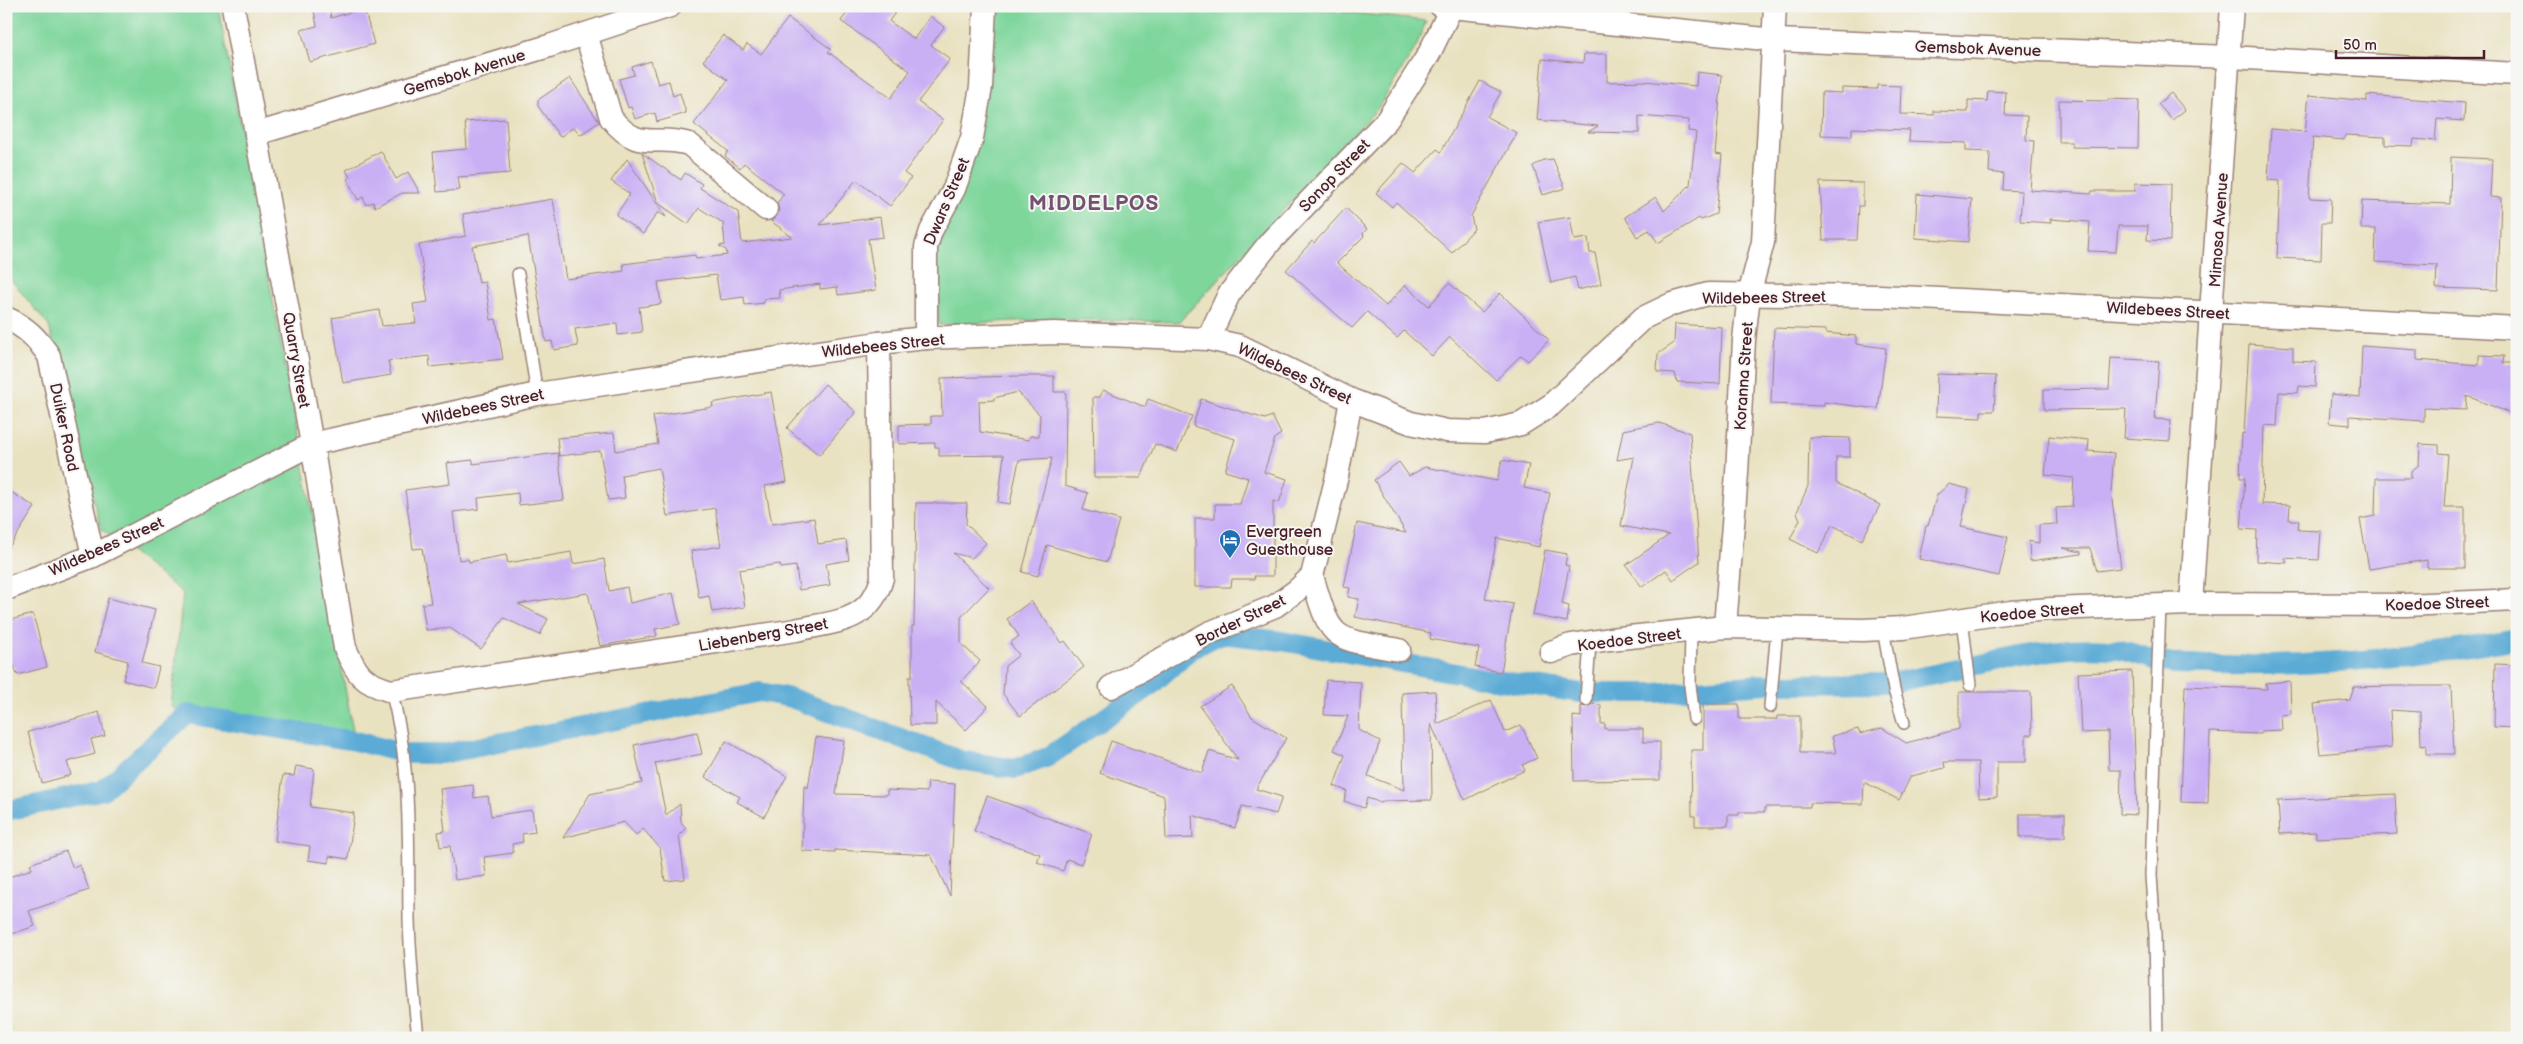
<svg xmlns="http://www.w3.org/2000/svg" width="2523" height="1044" viewBox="0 0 2523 1044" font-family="'Balsamiq Sans',sans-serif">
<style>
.green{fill:#7ed69b;stroke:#647a63}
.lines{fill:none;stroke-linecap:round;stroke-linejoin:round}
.canal{stroke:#5cabd6;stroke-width:20}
.building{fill:#c9b0f5;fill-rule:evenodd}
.lane-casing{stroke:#9a8076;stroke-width:14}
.street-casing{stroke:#9a8076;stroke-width:25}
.lane{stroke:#fff;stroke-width:11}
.street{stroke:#fff;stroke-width:22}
.labels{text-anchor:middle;stroke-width:4;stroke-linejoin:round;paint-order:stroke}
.street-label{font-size:16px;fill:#4a1f2b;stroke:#f6f6f2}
.poi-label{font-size:16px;fill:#4a1f2b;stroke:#f6f6f2;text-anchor:start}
.district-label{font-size:21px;font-weight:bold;letter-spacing:1px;fill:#765272;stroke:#f6f6f2}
</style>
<rect width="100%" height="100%" fill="#f6f6f2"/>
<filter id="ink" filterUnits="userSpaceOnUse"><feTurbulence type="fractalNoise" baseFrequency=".02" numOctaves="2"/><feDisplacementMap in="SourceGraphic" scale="10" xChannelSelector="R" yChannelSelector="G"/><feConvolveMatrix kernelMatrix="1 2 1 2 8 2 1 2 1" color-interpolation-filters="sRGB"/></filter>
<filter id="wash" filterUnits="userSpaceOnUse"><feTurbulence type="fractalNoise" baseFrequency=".0096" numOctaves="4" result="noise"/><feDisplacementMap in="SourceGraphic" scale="20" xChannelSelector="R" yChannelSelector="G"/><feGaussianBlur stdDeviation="1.12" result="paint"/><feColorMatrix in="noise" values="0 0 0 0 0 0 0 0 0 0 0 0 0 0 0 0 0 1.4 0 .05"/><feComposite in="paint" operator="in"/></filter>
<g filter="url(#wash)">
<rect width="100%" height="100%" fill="#e9e2c1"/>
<g class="green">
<path d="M6,6h212l137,735 -168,-27 -16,-7 12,-114 -82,-64 -52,-203 -37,-45 -6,-32z"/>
<path d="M996,6h293l137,15 -10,26 -38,61 -199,214 -126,-3 -114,6 -7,-87 37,-64z"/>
</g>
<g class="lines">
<g class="canal">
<path d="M1977,665c48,-10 93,-21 142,-15 20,3 39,14 59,14 114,5 227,-4 339,-25"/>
<path d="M1896,682l67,-14"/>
<path d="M1776,684l111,-1"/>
<path d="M1696,689l70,-5"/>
<path d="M1592,693h64l31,-3"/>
<path d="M6,811l97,-21 84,-76 168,27 51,13h36l318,-62 31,6 169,62 55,9 33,-12 100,-69 43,-39 30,-15 61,7 207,38 92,14"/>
</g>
</g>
<g id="blocks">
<g class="building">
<path d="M313,6h16l2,12 33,-10 10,36 -64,18 -9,-32 16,-4z"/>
<path d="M852,6h48l-11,15 25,18 16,-23 14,11 -13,18 19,14 -32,43 25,18 -39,53 7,5 -21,28 -34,-26 -36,45 60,-8 3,20 -15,2 8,51 -38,5 -1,-8 -17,2v-5l-41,6 1,8 -16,1v4l-19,2 -1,-8 -24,3 -4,-25 -58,7 3,22 -22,3 3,25 -24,3 -1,-12 -42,6 3,17 -24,4 -2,-9 -6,1 -18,-106 -56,10 7,37 6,-1 6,38 5,-1 7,40 -73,8 -1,-11 -41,5 3,14 -48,8 -11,-65 47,-8 3,16 34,-3 -3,-19 15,-2 -9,-57 47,-9 -3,-22 90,-15 13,80 58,-8 -1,-7 72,-9 1,4 31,-4 -1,-5 -7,-4 6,-1 -2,-22 -24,-15 -11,16 -30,-21 -16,-50 39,27 4,-7 17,11 -2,4 38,24 4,31 50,-6 -21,-16 5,-4 3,-6 -2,-8 7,-9 -40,-31 -4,5 -15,-12 3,-5 -34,-27 34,-44 -25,-19 20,-26 20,15 4,-6 14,10 27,-36 43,31 -3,3 63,46 19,-27 -69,-50z"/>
<path d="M1584,54h23v28l37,-1 52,5 1,-14 25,3 -7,79 7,1 -6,59 -15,6 -2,-2 -41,25 -9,-13 -12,7 -12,-20 31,-20 8,14 26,-26 6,-53 -8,-1 1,-11 -50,-4v17l-51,-1 10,-6 -61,-6 5,-61 41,4z"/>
<path d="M651,61l7,23 11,-3 4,15 7,-3 6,20 -29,9 -2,-9 -20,6 -4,-12 -3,1 -9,-29 15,-4 -2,-8z"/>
<path d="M570,78l29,44 -19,13 -6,-8 -14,10 -22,-31v-6z"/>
<path d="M1480,81l21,11 -14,25 30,16 -46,83 3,13 -22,24 -56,-51 -4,5 -16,-14 27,-30 12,10 22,-24 4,3z"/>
<path d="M1877,85l24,1 -1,28 34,1v-4l34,1v-12l19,1 1,-10 18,1 -1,23 22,1 -1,24 8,1 -4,49 61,4 1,-3h43v-8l36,1 -1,57 -23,-1 1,-14h-30l-2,26 -28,-1 2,-29 -40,-3 1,4 -31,-2 2,-30 -19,-1 1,-16 -15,-2 1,-20 -24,-1v-8l-57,-2 1,-11 -58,-2v8l-31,-1 1,-43 20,1v-5l35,1z"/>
<path d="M2171,93l14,17 -13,10 -14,-16z"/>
<path d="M2309,95l58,6v-6l98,8 -1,18 -27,-2 -2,22 -21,-2 -1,7 -28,-1v-8l-40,-2 -1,5 -31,-3 -4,61 22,1 -1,24h-8l-1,37 -44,-2 3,-77 -12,-1 3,-51 34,3z"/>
<path d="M2108,99l31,1 -1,48 -66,-1v-5h-13v-42l49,1z"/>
<path d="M506,119l4,54 -52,4 2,13 -23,2 -4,-40 34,-3 -2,-27z"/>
<path d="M381,151l15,28 12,-7 12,21h-18l-27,14 -2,-5 -7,3 -3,-8 -5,3 -11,-21 3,-2 -4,-7z"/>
<path d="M2451,157l41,2 -2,38 11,1 -3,92 -62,-2 1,-23 -62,-3 1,-33h-15l1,-28 88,3z"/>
<path d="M627,159l39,58 -8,-5 -15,22 -27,-19 14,-21 -19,-13z"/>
<path d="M1553,159l12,29 -22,7 -10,-29 11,-6z"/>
<path d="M1820,182l43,1v23h-4l-2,34h-34z"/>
<path d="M1917,194l55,5 -4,43 -53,-4z"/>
<path d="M1346,208l21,21 -4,4 1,3 -27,27 49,43 19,-21 24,21 20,-23 33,29 18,-19 49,47 -21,21 -7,-6 -25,25 -46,-43 -18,19 -28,-25 -7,7 -30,-26 -15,16 -66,-58 26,-29 2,2z"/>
<path d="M1570,217l4,23 14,-2 2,15h5l6,31 -23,6 -3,-13 -24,6 -13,-61z"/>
<path d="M1675,324l47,3 -2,57 -43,-2 -2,-9 -18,-1 1,-18 16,-11z"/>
<path d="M1774,328l52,2v3l30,3v8l30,4 -8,61 -54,-7v4l-53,-2z"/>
<path d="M2249,344l44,3v14l23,1 -1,25 -16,-1 -1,7 -19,-1 -2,34 -13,-1 -2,79 28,1 -1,15h10l-1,10 23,1 -2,29 -34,-2 2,5 -31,-2 1,-31 -16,-1 4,-51h-5l2,-45 2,1z"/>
<path d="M2362,346l55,4v10l62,5v-10l25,1 -1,7h14v53l-50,-20 -1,14 -42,-2v13l-74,-5v9l-21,-2 2,-29 29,3z"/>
<path d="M2111,358l48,3 -4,58 16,1 -1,21 -46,-3 2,-29 -82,1v-20l65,-1z"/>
<path d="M1937,374l59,2 -2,35h-13v7l-45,-2z"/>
<path d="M1021,376h33v16h12l-1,94 23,7 -5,17 36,10 -12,42 -60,-17 -9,31 -16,-4 30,-114 -33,2 -9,44 -12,-2 6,-47 -65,1v-9h-4v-4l-36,1v-19l32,-1v-8h11l-1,-38zM1018,392l22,23 -1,21h-9l-1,4 -49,-8 -1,-31 15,-1v-2z"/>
<path d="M825,384l31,28 -37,43 -32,-27z"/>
<path d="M1103,390l42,17 3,-8 44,17 -15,36 -22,-8 -14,34h-47l-1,-81h7z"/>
<path d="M771,392l16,90 -22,4 7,38 42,-6 4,26 28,-4 3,20 -23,4 4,21 -31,5 -3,-24 -15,2 -1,-4 -41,6 6,37 -33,5 -3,-16 -10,2 -8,-47 30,-5 -6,-38 -48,8 -8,-48 -37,7 3,23 -17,2 -8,-49 -41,5 -2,-18 57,-5 2,18 42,-7 -5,-28 60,-9 -1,-4z"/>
<path d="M1201,399l64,20 7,-3 9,18 -6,4 -11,34 23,7 -8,24 -6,-2v75h-19l1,3h-23l-1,8h-36v-69h20v-14h25l8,-26 -23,-7 10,-32 -42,-13z"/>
<path d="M1659,423l31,10 9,129 -26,18 -7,-10 -24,17 -16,-22 43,-30 -48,-9 13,-69 -17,3 6,-30z"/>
<path d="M2049,436l40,4 -1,11 26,2 -3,39 10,76 -24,3 -7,-23h-27l18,4v2l-51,7 -1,-20 10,2v-18l18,-1 -1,-16 16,-1 2,-29 -29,-3z"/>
<path d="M1809,437l41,1v19h-14v26l44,22 -18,35 -30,-15 -14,28 -28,-14 10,-19 -3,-8 11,-26z"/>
<path d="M2420,444l19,1v8l9,1 -4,53h21v61h-38v-8l-58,9 -9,-50 15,-3 1,-38h35v-7l8,-6z"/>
<path d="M558,453l6,47 -45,5 -1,-12 -40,5 1,11 -26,3 6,48 9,-1 1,3 37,-7 2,8 63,-11 2,12 31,-5 5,32 18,-4 3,16 43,-10 7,31 -25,5 2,7 -57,10 -12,-53 -70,11 30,15 -8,16 -36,-17 -23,31 -31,-21 -24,2 -4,-26 9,-1 -9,-55 -9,1 -8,-59 45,-6 -3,-21 26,-3v4z"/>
<path d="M1502,460l27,5 -5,23 26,5 -11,54 -42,-9 -12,61 28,5 -12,68 -26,-5 4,-19 -49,-9 1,-6 -76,-16 4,-18 -11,-2 2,-9 -6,-1 13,-64 49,10 -32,-53 25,-18 10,14 16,-9 72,14z"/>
<path d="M1949,484l20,5 -8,38 47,10 -9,39 -80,-17 7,-33h2l9,-31z"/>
<path d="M6,489l29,18 -29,45z"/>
<path d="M916,503h51l-1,21 20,19 -14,15 -19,-5 36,35 -28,29v27l19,17 -19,20 27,25 -22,24 -30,-28v23h-26l-1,-48h3v-51h2z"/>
<path d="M1545,550l22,4 -2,11 4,1 -7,38 7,2 -2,16 -34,-7z"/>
<path d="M108,598l47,12 -13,53 17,4 -5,21 -31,-8 5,-19 -33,-9z"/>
<path d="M1031,601l31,42 3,-2 19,26 -64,49 -17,-22 2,-28 14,-11 -9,-12 9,-7 -12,-17z"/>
<path d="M33,614l14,53 -30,8 -3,-9 -8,2v-47z"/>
<path d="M2495,664l22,1v63l-23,-1z"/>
<path d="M2132,671l5,144 -17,-1 1,-44h-12l-1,-38 -27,1 -3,-60z"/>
<path d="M1326,680l35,2 -2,48 21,11 -12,35 36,14 -2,-97 33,-2 2,33 54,-24 14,32 16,-7 16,33 -15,7 3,5 -60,30 -34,-76 1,76 -49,1 -1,2 -15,-5 -3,10 -20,-7 3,-10 -13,-5 11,-31 -11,-5 14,-34 -24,-1z"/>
<path d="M2290,681l1,33 -10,1 1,15 -21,1 -1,3 -50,-2 -2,71 -27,-1 4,-116 82,3 -1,-6z"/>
<path d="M1232,686l20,31 34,21 -30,51 26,8 -6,17 -34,-8 -7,22 -43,-13 1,23 -27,1 -2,-43 -64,-23 11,-32 91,32 7,-22 29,9 -38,-54z"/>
<path d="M2393,686h58l3,68h-28v-9l-5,1 -1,-34 -30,-2 2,37 -72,7 -6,-50 36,-4 4,-13z"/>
<path d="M1959,692h72l1,43h-6v27h-29v35l-18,1 -1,-36h-34l1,6 -34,8 -12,24 -35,-18 -1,22 -53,-1v4h-45v5h-26v3h-11v11h-33v-10h-3l-1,-66h12v-46h36v15h38v-3h23v37h36l-4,-17 26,-7 2,5 22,-6 24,15 53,-14z"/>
<path d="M1592,704l9,1v19h4v5h38v13h17v38l-86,1 -1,-65 8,1v-11l5,1z"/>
<path d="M99,712l6,24 -14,3 4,15 -28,8 4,13 -29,8 -14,-51z"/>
<path d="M697,732l5,22 -47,9 11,52 14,-11 1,18 5,6 -7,7 6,44 -20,2 -5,-33 -17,-19 -7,6 -12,-13 -61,16 27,-44 52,-11 -8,-38z"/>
<path d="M816,737l28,4 -8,53 51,1v-5l40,2 1,-10 27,2 -5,112 -19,-41 -96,-5v2l-33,-1 2,-65 4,2z"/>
<path d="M726,741l61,35 -23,41 -27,-15 3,-5 -35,-20z"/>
<path d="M296,766l18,3 -4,38 44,6 -6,46 -19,-3v7l-21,-3 2,-14 -35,-5 8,-66 11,1z"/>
<path d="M473,785l1,13 14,-2 3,20 41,-6 3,22 -13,2 1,8 -11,2 1,9 -29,4 2,19 -31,4 -5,-34 -10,1 -2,-15 7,-1 -5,-42z"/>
<path d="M2395,794l2,40 -81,4v-6l-36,2 -2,-34z"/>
<path d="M987,796l105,38 -11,30 -14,-5 -4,12 -26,-9 3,-8 -66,-23z"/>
<rect x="2020" y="814" width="45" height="23"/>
<path d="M66,851l7,17 7,-3 9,25 -60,21 6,15 -29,10v-58l26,-9 -2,-5z"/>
</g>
</g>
</g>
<g filter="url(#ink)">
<use href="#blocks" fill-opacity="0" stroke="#9a8076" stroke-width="1"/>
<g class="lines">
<g class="lane-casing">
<g id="lane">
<path d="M518,274l19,120"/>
<path d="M1962,619l8,66"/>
<path d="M1883,629l11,61 10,33"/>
<path d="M1691,631l-1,54 4,34"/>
<path d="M391,691c21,74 17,153 18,228 1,40 5,80 9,119"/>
<path d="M1586,700l4,-58"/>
<path d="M1770,707l7,-78"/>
<path d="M2157,1038l-2,-103 -4,-60 9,-271"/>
</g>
</g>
<g class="street-casing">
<g id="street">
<path d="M233,6l79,438 33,204c12,27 18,35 46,43l405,-61c39,-9 74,-7 86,-52l-3,-235"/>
<path d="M1441,6l334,34 455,17 287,17"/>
<path d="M586,34l25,84c29,36 43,15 78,26l77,65"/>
<path d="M256,134l293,-88 121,-40"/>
<path d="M6,318c20,9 31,20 43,38l44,200"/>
<path d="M926,338v-91l5,-16 23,-42 18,-51 9,-51 4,-81"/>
<path d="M1208,339l21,-45 42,-53 116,-121 42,-66 23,-48"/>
<path d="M1312,576c20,67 19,62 87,74"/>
<path d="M6,589l87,-33 219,-112 225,-50 342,-51 47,-5 128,-5 154,6 32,7 111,54 60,23 36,8 38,1 36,-8 30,-19 92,-87 29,-14 36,-10 172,2 637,32"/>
<path d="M2191,604l41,-598"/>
<path d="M1725,627l12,-154 7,-133 5,-45 14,-53 12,-236"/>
<path d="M1551,652l20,-7 39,-6 115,-12 138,3 40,-2 108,-16 41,-3 139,-5 214,1 112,-5"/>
<path d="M1111,687l98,-54 66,-27 21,-15 16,-15 25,-100 14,-76"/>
</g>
</g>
<use href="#lane" class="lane"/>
<use href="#street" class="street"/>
</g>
</g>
<defs>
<g id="hotel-pin" transform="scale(1.125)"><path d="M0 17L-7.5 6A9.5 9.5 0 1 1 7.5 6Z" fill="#1f6fb2" stroke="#f6f6f2"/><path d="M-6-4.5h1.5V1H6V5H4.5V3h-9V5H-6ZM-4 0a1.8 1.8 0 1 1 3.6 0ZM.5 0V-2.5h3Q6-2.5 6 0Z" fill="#fff"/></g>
</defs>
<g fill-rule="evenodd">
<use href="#hotel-pin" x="1230" y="540"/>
</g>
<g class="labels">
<g class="street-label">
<text transform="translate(1978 48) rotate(2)" y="6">Gemsbok Avenue</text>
<text transform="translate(464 72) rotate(-17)" y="6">Gemsbok Avenue</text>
<text transform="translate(1334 175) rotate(-46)" y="6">Sonop Street</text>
<text transform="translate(946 201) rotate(-67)" y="6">Dwars Street</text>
<text transform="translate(2218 230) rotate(-86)" y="6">Mimosa Avenue</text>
<text transform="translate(1764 297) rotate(-1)" y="6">Wildebees Street</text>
<text transform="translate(2168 310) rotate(3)" y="6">Wildebees Street</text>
<text transform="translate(883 345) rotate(-6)" y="6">Wildebees Street</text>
<text transform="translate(297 360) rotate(80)" y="6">Quarry Street</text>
<text transform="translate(1295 373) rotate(25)" y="6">Wildebees Street</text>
<text transform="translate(1743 376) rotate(-86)" y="6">Koranna Street</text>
<text transform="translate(483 406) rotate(-12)" y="6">Wildebees Street</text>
<text transform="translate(65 427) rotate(78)" y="6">Duiker Road</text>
<text transform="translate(106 546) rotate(-24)" y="6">Wildebees Street</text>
<text transform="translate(2437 603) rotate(-2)" y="6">Koedoe Street</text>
<text transform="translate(2032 612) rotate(-5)" y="6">Koedoe Street</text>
<text transform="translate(1240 620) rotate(-26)" y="6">Border Street</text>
<text transform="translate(763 634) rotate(-10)" y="6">Liebenberg Street</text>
<text transform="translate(1629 639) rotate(-7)" y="6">Koedoe Street</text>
</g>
<g class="poi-label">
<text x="1246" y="537">Evergreen<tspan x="1246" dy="18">Guesthouse</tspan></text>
</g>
<g class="district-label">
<text x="1094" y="210">MIDDELPOS</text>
</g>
</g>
<rect width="2523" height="1044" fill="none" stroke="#f6f6f2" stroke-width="25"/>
<path d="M2336 50v8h148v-8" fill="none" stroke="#4a1f2b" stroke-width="2.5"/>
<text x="2343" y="50" font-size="15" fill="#4a1f2b" stroke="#f6f6f2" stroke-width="4" paint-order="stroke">50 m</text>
</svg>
